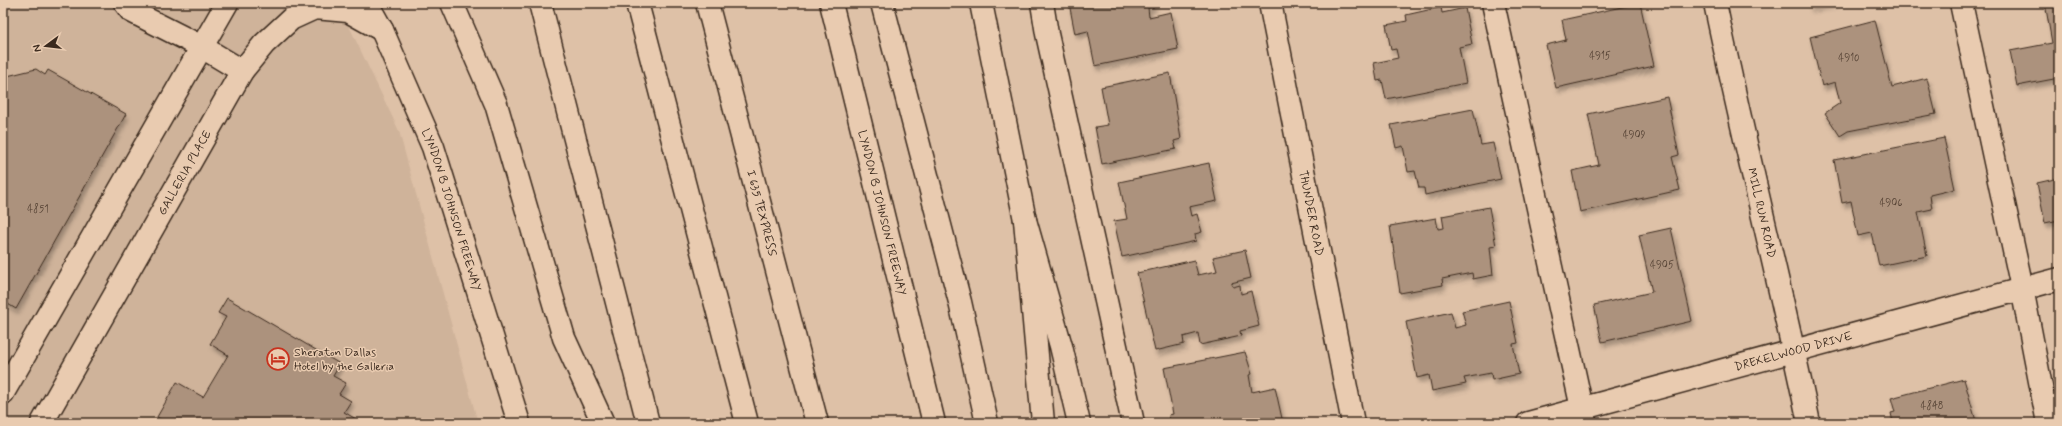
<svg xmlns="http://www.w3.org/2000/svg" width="2062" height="426" viewBox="0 0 2062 426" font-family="Mynerve,sans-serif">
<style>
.built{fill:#cfb39a}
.building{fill:#ac927d;stroke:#3b2a1e;filter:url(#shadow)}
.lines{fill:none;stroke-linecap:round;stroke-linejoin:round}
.minor-casing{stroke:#3b2a1e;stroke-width:25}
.major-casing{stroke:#3b2a1e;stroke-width:25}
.highway-casing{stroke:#3b2a1e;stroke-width:25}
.minor{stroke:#e9cbb0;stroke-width:22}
.major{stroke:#e9cbb0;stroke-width:22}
.highway{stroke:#e9cbb0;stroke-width:22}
.labels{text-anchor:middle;stroke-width:3;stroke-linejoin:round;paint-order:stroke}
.number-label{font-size:10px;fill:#574436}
.street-label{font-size:12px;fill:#3b2a1e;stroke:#e9cbb0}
.poi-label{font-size:12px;fill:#3b2a1e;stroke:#e9cbb0;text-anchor:start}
</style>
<defs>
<filter id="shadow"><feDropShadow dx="2.5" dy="4.5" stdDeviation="2" flood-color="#0004"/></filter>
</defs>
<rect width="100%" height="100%" fill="#dec1a7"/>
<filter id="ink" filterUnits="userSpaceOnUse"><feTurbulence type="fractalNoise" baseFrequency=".025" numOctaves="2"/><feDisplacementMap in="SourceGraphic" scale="8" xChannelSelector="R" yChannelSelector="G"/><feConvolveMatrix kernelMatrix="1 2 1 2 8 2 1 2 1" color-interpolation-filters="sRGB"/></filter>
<g filter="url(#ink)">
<path class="built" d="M3,3h335l61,128 79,292h-475z"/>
<g class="building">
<path d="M1069,3h84l1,4 -6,1 1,9 22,-5 7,37 -83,17 -7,-35 -13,3z"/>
<path d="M1640,3l14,63 -98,22 -10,-43 20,-5 -4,-20z"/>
<path d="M1809,3h25l-24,4z"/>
<path d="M2045,3h14v75l-42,8 -7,-35 42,-8z"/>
<path d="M1441,7l1,6 23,-5 7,36 -13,3 7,36 -80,16 -4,-19 -5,1 -3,-18 24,-5 -2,-9 -5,1 -5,-25 21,-4 -1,-6z"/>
<path d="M1875,20l17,67 35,-9 9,36 -88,17 -8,5 -15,-23 15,-10 -5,-21 -13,4 -12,-49z"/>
<path d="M36,69l9,6 3,-5 78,44 -110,195 -13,-8v-224z"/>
<path d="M1170,73l11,66 -7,2 2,8 -74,15 -7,-37 13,-2 -7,-38z"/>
<path d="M1667,97l12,58 -7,2 8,33 -100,22 -8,-41 27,-6 -11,-51z"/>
<path d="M1473,109l8,36 12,-2 8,36 -76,16 -1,-7h-5l-4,-17 -7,1 -5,-26 -7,2 -5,-23z"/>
<path d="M1944,138l11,51 -25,6 2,14 -14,3 9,44 -48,10 -7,-33 -14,3 -7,-35 -9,2 -8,-43z"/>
<path d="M1209,163l8,38 -28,6 2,9 6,-2 5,18 -7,2 1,7 -74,16 -8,-36 13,-2 -8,-37z"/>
<path d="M2059,178v42l-14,3 -8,-40z"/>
<path d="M1489,207l7,39 -6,1 3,28 -20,4 -1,-6 -30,6 1,6 -43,8 -10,-67 46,-8 2,11 6,-1 -2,-12z"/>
<path d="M1671,228l21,93 -90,21 -8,-37 58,-13 -13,-57z"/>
<path d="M1245,250l6,28 -20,5 2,4 7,-2 1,9 10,-3 8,35 -19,5 1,5 -41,9 -2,-12 -15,4 1,7 -29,7 -18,-78 57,-13 4,15 19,-4 -4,-14z"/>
<path d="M227,298l113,66 -7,12 13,7 -7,11 12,7 -7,11 12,7 -3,4h-186l-10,-6 20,-35 26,15 25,-42 -18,-11 16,-27 -8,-4z"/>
<path d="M1509,301l9,42 -5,1 6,30 -27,6 -1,-7 -27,5 2,6 -34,7 -3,-16 -12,3 -11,-56 45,-10 4,16 11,-3 -4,-14z"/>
<path d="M1245,352l7,22 -3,1 3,17 23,-5 8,36h-113l-1,-8 4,-1 -9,-46z"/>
<path d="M1964,379l12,42 -7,2h-76l-2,-10 4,-1 -4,-14z"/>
</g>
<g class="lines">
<g class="minor-casing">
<g id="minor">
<path d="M125,3l6,8 71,36 40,24"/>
<path d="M1042,3l5,31 86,389"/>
<path id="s1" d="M1270,3l83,420"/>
<path d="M1493,3l92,419"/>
<path id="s2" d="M1715,3c29,140 65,280 94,420"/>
<path d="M1961,3l61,285 26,135"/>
<path d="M3,393l224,-390"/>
<path id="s3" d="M42,423l200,-352 22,-27 27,-25 24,-11 33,3 34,19"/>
<path id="s4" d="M1528,423l531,-144"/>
</g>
</g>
<g class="major-casing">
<g id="major">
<path id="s5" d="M367,3l15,27 51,117 86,276"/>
<path d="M981,3l44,217 36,126 18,77"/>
</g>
</g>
<g class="highway-casing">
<g id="highway">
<path d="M452,3l44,101 68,234 39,85"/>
<path d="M540,3l108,420"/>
<path d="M637,3l110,420"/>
<path id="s6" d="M707,3l110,420"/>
<path id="s7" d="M831,3l103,420"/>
<path d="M882,3l78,299 27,121"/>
<path d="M1025,220l18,203"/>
</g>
</g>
<use href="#minor" class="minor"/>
<use href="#major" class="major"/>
<use href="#highway" class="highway"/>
</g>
</g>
<defs>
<g id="hotel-ring" transform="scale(1.15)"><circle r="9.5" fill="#e9cbb0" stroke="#c8321e" stroke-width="1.5"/><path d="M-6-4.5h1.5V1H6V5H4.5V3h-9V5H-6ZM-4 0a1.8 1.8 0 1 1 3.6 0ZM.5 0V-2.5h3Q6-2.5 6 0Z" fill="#c8321e"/></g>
</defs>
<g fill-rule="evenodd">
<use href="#hotel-ring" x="278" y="359"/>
</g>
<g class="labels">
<g class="number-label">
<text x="1600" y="59">4915</text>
<text x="1849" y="61">4910</text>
<text x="1634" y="138">4909</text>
<text x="1891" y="206">4906</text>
<text x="38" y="212">4851</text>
<text x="1662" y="268">4905</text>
<text x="1932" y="409">4848</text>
</g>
<g class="street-label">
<text dy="4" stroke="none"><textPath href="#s3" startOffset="288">GALLERIA PLACE</textPath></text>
<text dy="4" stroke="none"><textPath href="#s5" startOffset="224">LYNDON B JOHNSON FREEWAY</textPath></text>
<text dy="4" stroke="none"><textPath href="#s6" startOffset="217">I 635 TEXPRESS</textPath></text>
<text dy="4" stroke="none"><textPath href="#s7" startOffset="216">LYNDON B JOHNSON FREEWAY</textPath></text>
<text dy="4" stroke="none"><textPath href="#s1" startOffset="214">THUNDER ROAD</textPath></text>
<text dy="4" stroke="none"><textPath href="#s2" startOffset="215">MILL RUN ROAD</textPath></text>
<text dy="4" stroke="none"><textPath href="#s4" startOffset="275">DREXELWOOD DRIVE</textPath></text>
</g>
<g class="poi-label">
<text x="294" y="356">Sheraton Dallas<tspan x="294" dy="14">Hotel by the Galleria</tspan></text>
</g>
</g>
<rect width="2062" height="426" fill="none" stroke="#e9cbb0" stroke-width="16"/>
<rect x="8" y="8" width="2046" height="410" fill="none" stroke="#3b2a1e" stroke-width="1.5" filter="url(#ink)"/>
<g transform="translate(46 46) rotate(255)" stroke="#e9cbb0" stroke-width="3" paint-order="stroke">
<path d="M0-3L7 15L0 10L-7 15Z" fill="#3b2a1e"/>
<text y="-6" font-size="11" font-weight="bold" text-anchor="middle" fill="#3b2a1e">N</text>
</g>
</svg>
